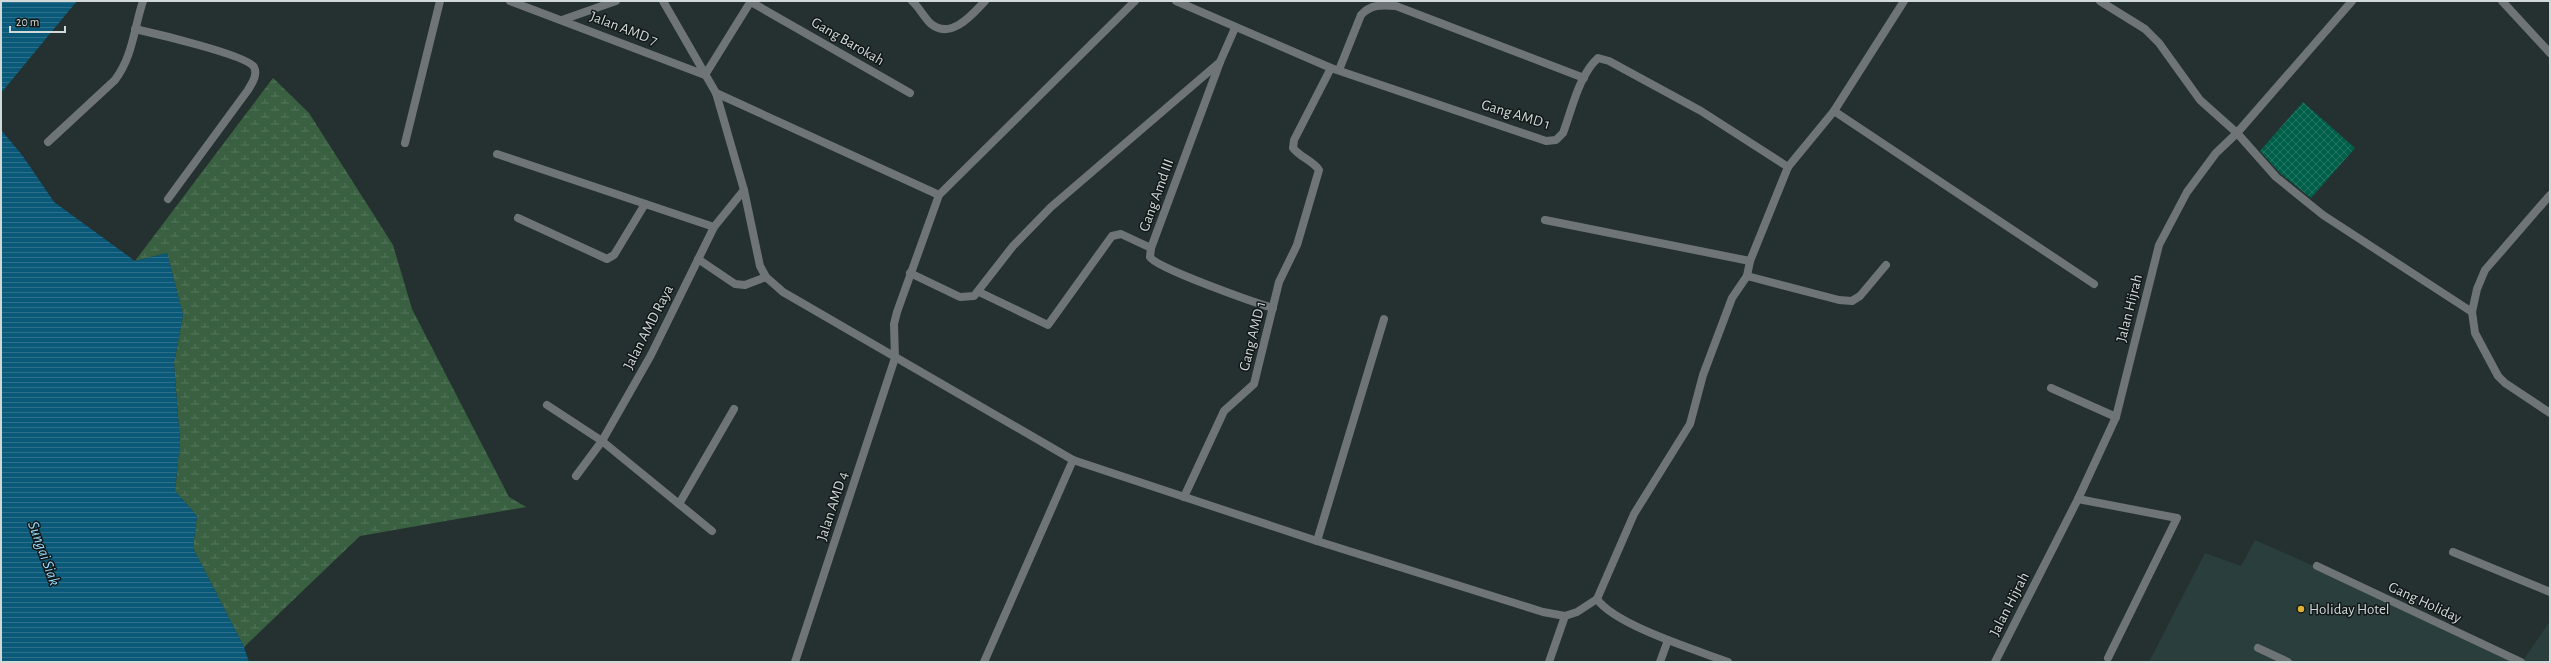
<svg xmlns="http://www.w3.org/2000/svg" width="2551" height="663" viewBox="0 0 2551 663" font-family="'Alegreya Sans',sans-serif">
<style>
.built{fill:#2a3e3d}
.wetland{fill:url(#wetland-marsh)}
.water{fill:url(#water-rules)}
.building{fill:url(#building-cross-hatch)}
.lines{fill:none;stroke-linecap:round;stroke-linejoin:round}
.service{stroke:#6f7576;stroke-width:8}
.minor{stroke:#6f7576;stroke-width:8}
.tertiary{stroke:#6f7576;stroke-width:8}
.poi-dot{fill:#dfb034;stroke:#121817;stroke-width:1.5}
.labels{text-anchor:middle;stroke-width:3;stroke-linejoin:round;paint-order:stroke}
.street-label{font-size:15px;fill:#d2dad9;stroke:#121817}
.poi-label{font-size:15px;fill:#d2dad9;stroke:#121817;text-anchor:start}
.water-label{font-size:16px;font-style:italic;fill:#98d9fc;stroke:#121817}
</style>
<defs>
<pattern id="wetland-marsh" width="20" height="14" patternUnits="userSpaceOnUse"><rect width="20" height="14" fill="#396040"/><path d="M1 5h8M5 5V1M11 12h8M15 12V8" fill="none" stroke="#55765b"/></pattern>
<pattern id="water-rules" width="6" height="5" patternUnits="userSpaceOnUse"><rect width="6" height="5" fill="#0b5978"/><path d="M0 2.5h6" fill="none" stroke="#2e708b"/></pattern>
<pattern id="building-cross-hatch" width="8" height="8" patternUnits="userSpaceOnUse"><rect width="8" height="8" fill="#005f49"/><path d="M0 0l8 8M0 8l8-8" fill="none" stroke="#247563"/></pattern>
</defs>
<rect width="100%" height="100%" fill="#243130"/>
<path class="built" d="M2255,540l269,119 26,-38v41h-401l56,-109 36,13z"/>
<path class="wetland" d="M273,78l36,35 84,132 19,64 97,188 17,10 -166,29 -116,111 -51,-99 4,-32 -22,-25 5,-49 -6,-79 9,-48 -16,-62 -32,8z"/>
<g class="water">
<path d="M1,1h76l-76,92z"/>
<path d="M1,130l21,25 32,47 81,59 32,-8 16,62 -9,48 6,79 -5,49 22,25 -4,32 51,99 5,15h-248z"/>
</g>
<path class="building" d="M2303,102l52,46 -44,50 -31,-25 -20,-22z"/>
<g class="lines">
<path class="service" d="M2258,648l30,14"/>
<g class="minor">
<path d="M510,1l195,74 46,-74"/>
<path d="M663,1l53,92 28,97 16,76 6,11 17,15 290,168 244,81 226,71 22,4 12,-4 20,-13 37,-85 56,-90 13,-49 29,-77 15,-22 3,-15 38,-94 46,-56 70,-110"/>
<path d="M912,1c7,6 11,15 18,22 20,18 42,-8 55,-22"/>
<path d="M1176,1l155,67 215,73 10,-1 7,-7c9,-24 16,-58 35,-75l11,3 92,50 87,56"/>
<path d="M2100,1l45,28 14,14 41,57 37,33 39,44 47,38 149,97"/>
<path d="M751,2l159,91"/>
<path d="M562,20l54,-19"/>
<path d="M1235,28l-15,34 -69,186 -1,9c6,11 106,46 123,51"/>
<path d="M135,29c18,4 112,26 119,38 4,8 -2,16 -6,23l-80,109"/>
<path d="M1339,70l22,-55c10,-11 21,-10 35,-9l188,72"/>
<path d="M716,93l223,102"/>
<path d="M1834,111l260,173"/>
<path d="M48,142l67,-62c18,-24 19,-52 28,-79"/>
<path d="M405,143l35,-142"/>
<path d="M497,154l217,73"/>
<path d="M2550,195l-65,75 -8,19 -5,23 3,21 23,43 7,7 45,30"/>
<path d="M518,218l89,41 7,-4 31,-51"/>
<path d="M1545,220l205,41"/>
<path d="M698,259l37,25 10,1 21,-8"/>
<path d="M910,273l50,24 14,-1 39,-50 38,-39 169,-145"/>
<path d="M1747,276l92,24 13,1 8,-5 26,-31"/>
<path d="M979,292l69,33 64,-89 9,-2 30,14"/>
<path d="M2051,388l65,29"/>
<path d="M547,405l55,36 110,90"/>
<path d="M576,476l26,-35 49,-86 63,-128 30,-37"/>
<path d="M1184,497l40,-86 30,-27 25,-102 18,-37 22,-75c-7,-10 -18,-12 -26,-22l1,-8 37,-72"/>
<path d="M2078,499l99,19 -69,140"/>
<path d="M679,504l55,-95"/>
<path d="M1317,541l67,-222"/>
<path d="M2453,552l97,40"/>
<path d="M2317,566l204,96"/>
<path d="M1597,599c18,26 99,51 131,63"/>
<path d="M795,662l100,-304 -1,-34 3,-12 42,-117 196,-194"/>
<path d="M984,662l89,-202"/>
<path d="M1549,662l16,-46"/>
<path d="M1660,662l8,-22"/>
<path d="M1995,662l83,-163 38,-82 43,-172 28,-53 29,-39 21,-20 115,-132"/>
</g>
<path class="tertiary" d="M2502,1l48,52"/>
</g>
<circle class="poi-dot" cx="2301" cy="609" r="4"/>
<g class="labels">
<g class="street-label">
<text transform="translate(624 28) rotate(21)" y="5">Jalan AMD 7</text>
<text transform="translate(848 41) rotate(30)" y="5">Gang Barokah</text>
<text transform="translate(1516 114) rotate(17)" y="5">Gang AMD 1</text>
<text transform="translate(1156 195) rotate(-70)" y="5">Gang Amd III</text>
<text transform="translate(2129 308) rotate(-76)" y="5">Jalan Hijrah</text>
<text transform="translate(648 327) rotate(-63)" y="5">Jalan AMD Raya</text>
<text transform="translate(1252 336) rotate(-76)" y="5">Gang AMD 1</text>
<text transform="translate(832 506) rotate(-72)" y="5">Jalan AMD 4</text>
<text transform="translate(2425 602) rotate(25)" y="5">Gang Holiday</text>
<text transform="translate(2009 604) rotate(-63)" y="5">Jalan Hijrah</text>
</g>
<g class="poi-label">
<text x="2309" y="614">Holiday Hotel</text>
</g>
<g class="water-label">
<text transform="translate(45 553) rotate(70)" y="6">Sungai Siak</text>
</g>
</g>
<rect width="2551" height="663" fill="none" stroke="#d2dad9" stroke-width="4"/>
<path d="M10 26v6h55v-6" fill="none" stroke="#d2dad9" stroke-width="2"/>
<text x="16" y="26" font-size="12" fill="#d2dad9" stroke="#121817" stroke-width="3" paint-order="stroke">20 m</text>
</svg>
